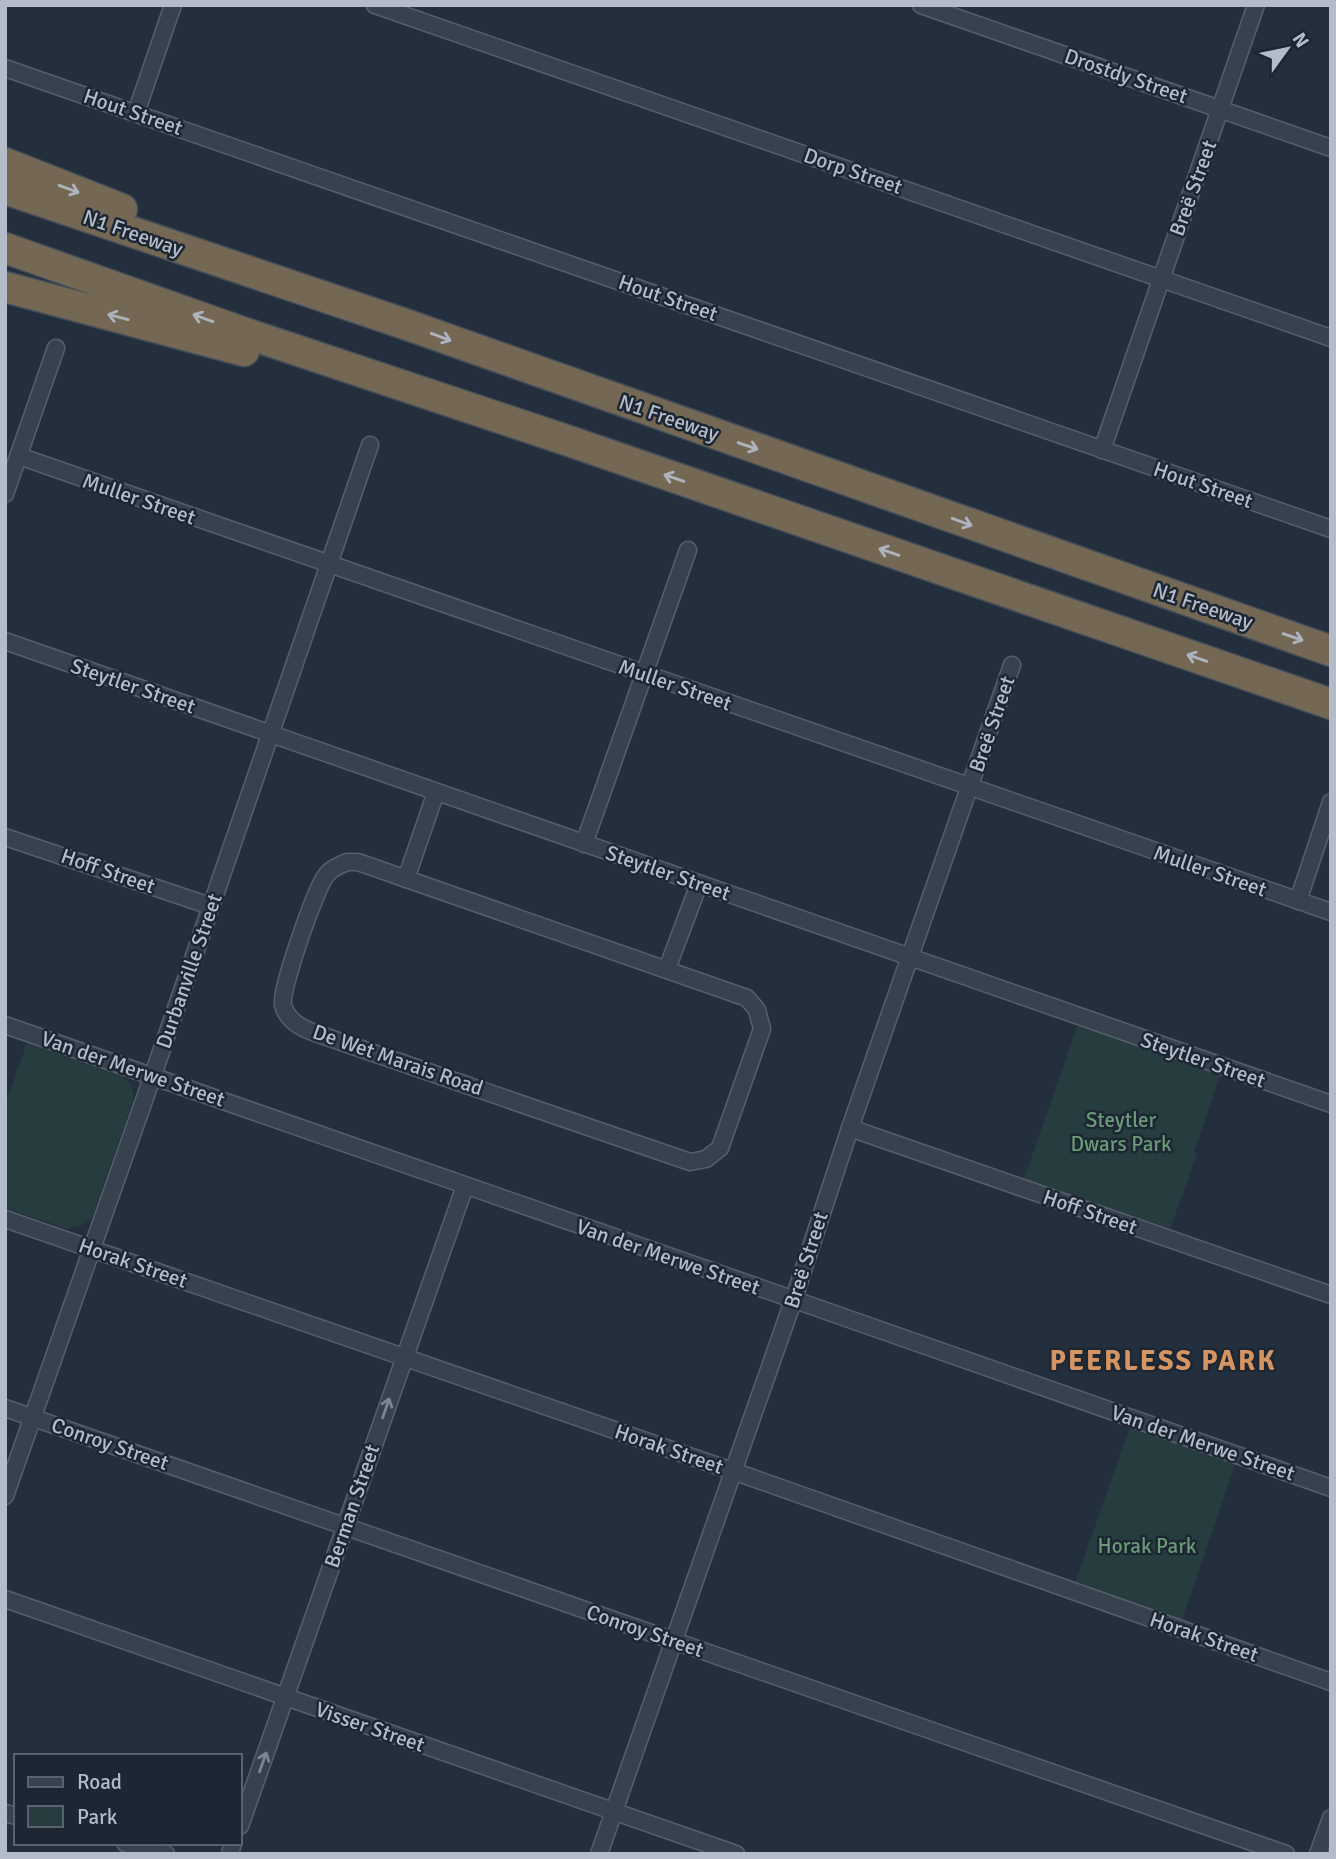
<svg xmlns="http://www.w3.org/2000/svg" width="1336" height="1859" viewBox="0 0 1336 1859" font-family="Signika,sans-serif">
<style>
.green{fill:#263c3f}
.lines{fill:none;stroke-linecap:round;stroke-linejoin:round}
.minor-casing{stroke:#565f6c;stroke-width:19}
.motorway-casing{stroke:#434c59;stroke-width:33}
.minor{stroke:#38414e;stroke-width:16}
.motorway{stroke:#746855;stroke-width:30}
.oneway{stroke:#aeb4bd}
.oneway2{stroke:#7c8592}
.labels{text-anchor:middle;stroke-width:5;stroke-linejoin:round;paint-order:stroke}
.street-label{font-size:21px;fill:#b4bcc9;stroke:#1d2633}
.park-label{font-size:21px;fill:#6b9a76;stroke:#1d2633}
.district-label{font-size:28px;font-weight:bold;letter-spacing:2px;fill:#d59563;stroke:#1d2633}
</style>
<rect width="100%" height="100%" fill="#242f3e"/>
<g class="green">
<path d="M1078,1024l143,49 -27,79 3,2 -28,78 -146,-50z"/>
<path d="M27,1043l95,33c10,8 12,13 11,25l-41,116 -11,9 -13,3 -63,-21v-103z"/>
<path d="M1130,1427l105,38 -53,155 -107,-37z"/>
</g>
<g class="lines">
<g class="minor-casing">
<g id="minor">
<path d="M375,5l956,333"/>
<path d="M921,5l410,143"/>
<path d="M5,68l1326,461"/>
<path d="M136,113l37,-108"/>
<path d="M1102,450l154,-445"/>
<path d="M19,456l1312,456"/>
<path d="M5,494l51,-146"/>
<path d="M5,641l1326,463"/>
<path d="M5,837l205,69"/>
<path d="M584,844l104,-294"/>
<path d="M347,862h11l389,136 10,12 5,19 -42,119 -14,11 -16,3 -366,-126c-16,-5 -36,-12 -41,-31 -3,-15 32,-114 42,-128 5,-8 13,-11 22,-15z"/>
<path d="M406,879l30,-87"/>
<path d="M1298,901l33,-99"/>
<path d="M667,969l32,-85"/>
<path d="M5,1025c443,153 884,308 1326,463"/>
<path d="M850,1128l481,167"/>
<path d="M5,1219l742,257 584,206"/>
<path d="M5,1408l1281,446"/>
<path d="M5,1496l148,-421 217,-630"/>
<path d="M5,1599l731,255"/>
<path d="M5,1813l11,3"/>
<path d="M240,1826l225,-640"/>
<path d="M125,1843l41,11"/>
<path d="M230,1854l3,-11"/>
<path d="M599,1854l194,-553 57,-173 162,-463"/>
<path d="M1318,1854l13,-36"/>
</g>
</g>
<g class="motorway-casing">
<g id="motorway">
<path d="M5,163l117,46"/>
<path d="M5,189l397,134 929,328"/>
<path d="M5,248l240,85 327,109 759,262"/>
<path d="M5,287l239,64"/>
</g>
</g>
<use href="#minor" class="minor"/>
<use href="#motorway" class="motorway"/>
</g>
<defs><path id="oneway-shaft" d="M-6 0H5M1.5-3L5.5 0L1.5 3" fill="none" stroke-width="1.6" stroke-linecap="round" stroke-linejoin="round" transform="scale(1.75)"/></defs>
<g class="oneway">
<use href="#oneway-shaft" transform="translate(69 189) rotate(20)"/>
<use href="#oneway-shaft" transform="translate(118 317) rotate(-165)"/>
<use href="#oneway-shaft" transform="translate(203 318) rotate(-160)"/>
<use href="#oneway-shaft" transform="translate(441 337) rotate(20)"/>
<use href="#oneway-shaft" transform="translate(748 446) rotate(19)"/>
<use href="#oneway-shaft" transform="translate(674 478) rotate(-161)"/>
<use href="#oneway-shaft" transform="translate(962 522) rotate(20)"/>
<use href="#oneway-shaft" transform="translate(889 552) rotate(-161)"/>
<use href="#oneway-shaft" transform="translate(1293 637) rotate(19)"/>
<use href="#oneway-shaft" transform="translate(1197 658) rotate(-161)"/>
</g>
<g class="oneway2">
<use href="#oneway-shaft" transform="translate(386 1408) rotate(-71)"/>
<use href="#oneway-shaft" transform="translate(263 1762) rotate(-70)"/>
</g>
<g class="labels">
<g class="street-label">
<text transform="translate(1126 76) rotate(19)" y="7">Drostdy Street</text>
<text transform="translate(133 112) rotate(19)" y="7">Hout Street</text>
<text transform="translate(853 171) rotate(19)" y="7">Dorp Street</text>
<text transform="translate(1193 188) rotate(-70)" y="7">Breë Street</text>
<text transform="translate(133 233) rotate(19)" y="7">N1 Freeway</text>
<text transform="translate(668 298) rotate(19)" y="7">Hout Street</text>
<text transform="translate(669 418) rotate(19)" y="7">N1 Freeway</text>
<text transform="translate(1203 485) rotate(19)" y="7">Hout Street</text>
<text transform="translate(139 499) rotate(19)" y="7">Muller Street</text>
<text transform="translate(1203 606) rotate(19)" y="7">N1 Freeway</text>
<text transform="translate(675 685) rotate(19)" y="7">Muller Street</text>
<text transform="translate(133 686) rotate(19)" y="7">Steytler Street</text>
<text transform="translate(992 724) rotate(-71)" y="7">Breë Street</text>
<text transform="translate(108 871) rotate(19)" y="7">Hoff Street</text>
<text transform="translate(1210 871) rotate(19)" y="7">Muller Street</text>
<text transform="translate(668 873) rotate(19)" y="7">Steytler Street</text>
<text transform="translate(189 971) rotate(-71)" y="7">Durbanville Street</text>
<text transform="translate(398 1060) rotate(19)" y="7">De Wet Marais Road</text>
<text transform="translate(1203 1060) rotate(19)" y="7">Steytler Street</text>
<text transform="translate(133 1069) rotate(19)" y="7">Van der Merwe Street</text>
<text transform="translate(1090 1212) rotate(19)" y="7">Hoff Street</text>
<text transform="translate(668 1257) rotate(19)" y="7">Van der Merwe Street</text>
<text transform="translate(806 1260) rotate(-72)" y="7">Breë Street</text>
<text transform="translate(133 1263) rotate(19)" y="7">Horak Street</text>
<text transform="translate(1203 1443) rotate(19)" y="7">Van der Merwe Street</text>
<text transform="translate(110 1444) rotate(19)" y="7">Conroy Street</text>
<text transform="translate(669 1449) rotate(19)" y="7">Horak Street</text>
<text transform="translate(352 1506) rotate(-71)" y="7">Berman Street</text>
<text transform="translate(645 1631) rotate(19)" y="7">Conroy Street</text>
<text transform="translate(1204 1637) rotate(19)" y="7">Horak Street</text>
<text transform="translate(370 1727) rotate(19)" y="7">Visser Street</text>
</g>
<g class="park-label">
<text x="1121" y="1127">Steytler<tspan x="1121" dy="24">Dwars Park</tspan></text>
<text x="1147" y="1553">Horak Park</text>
</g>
<g class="district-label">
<text x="1163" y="1370">PEERLESS PARK</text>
</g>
</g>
<rect width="1336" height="1859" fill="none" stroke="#b4bcc9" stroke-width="14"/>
<rect x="14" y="1754" width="228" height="91" fill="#1d2633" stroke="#59626f" stroke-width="2"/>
<rect x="28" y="1777" width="35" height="10" fill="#38414e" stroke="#59626f" stroke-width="2"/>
<text x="77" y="1789" font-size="21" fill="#b4bcc9">Road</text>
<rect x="28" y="1806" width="35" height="21" fill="#263c3f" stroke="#59626f" stroke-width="2"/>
<text x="77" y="1824" font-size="21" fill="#b4bcc9">Park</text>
<g transform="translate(1287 49) rotate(57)" stroke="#1d2633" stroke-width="5" paint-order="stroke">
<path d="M0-5L12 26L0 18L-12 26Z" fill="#b4bcc9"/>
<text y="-10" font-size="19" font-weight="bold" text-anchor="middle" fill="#b4bcc9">N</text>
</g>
</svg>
